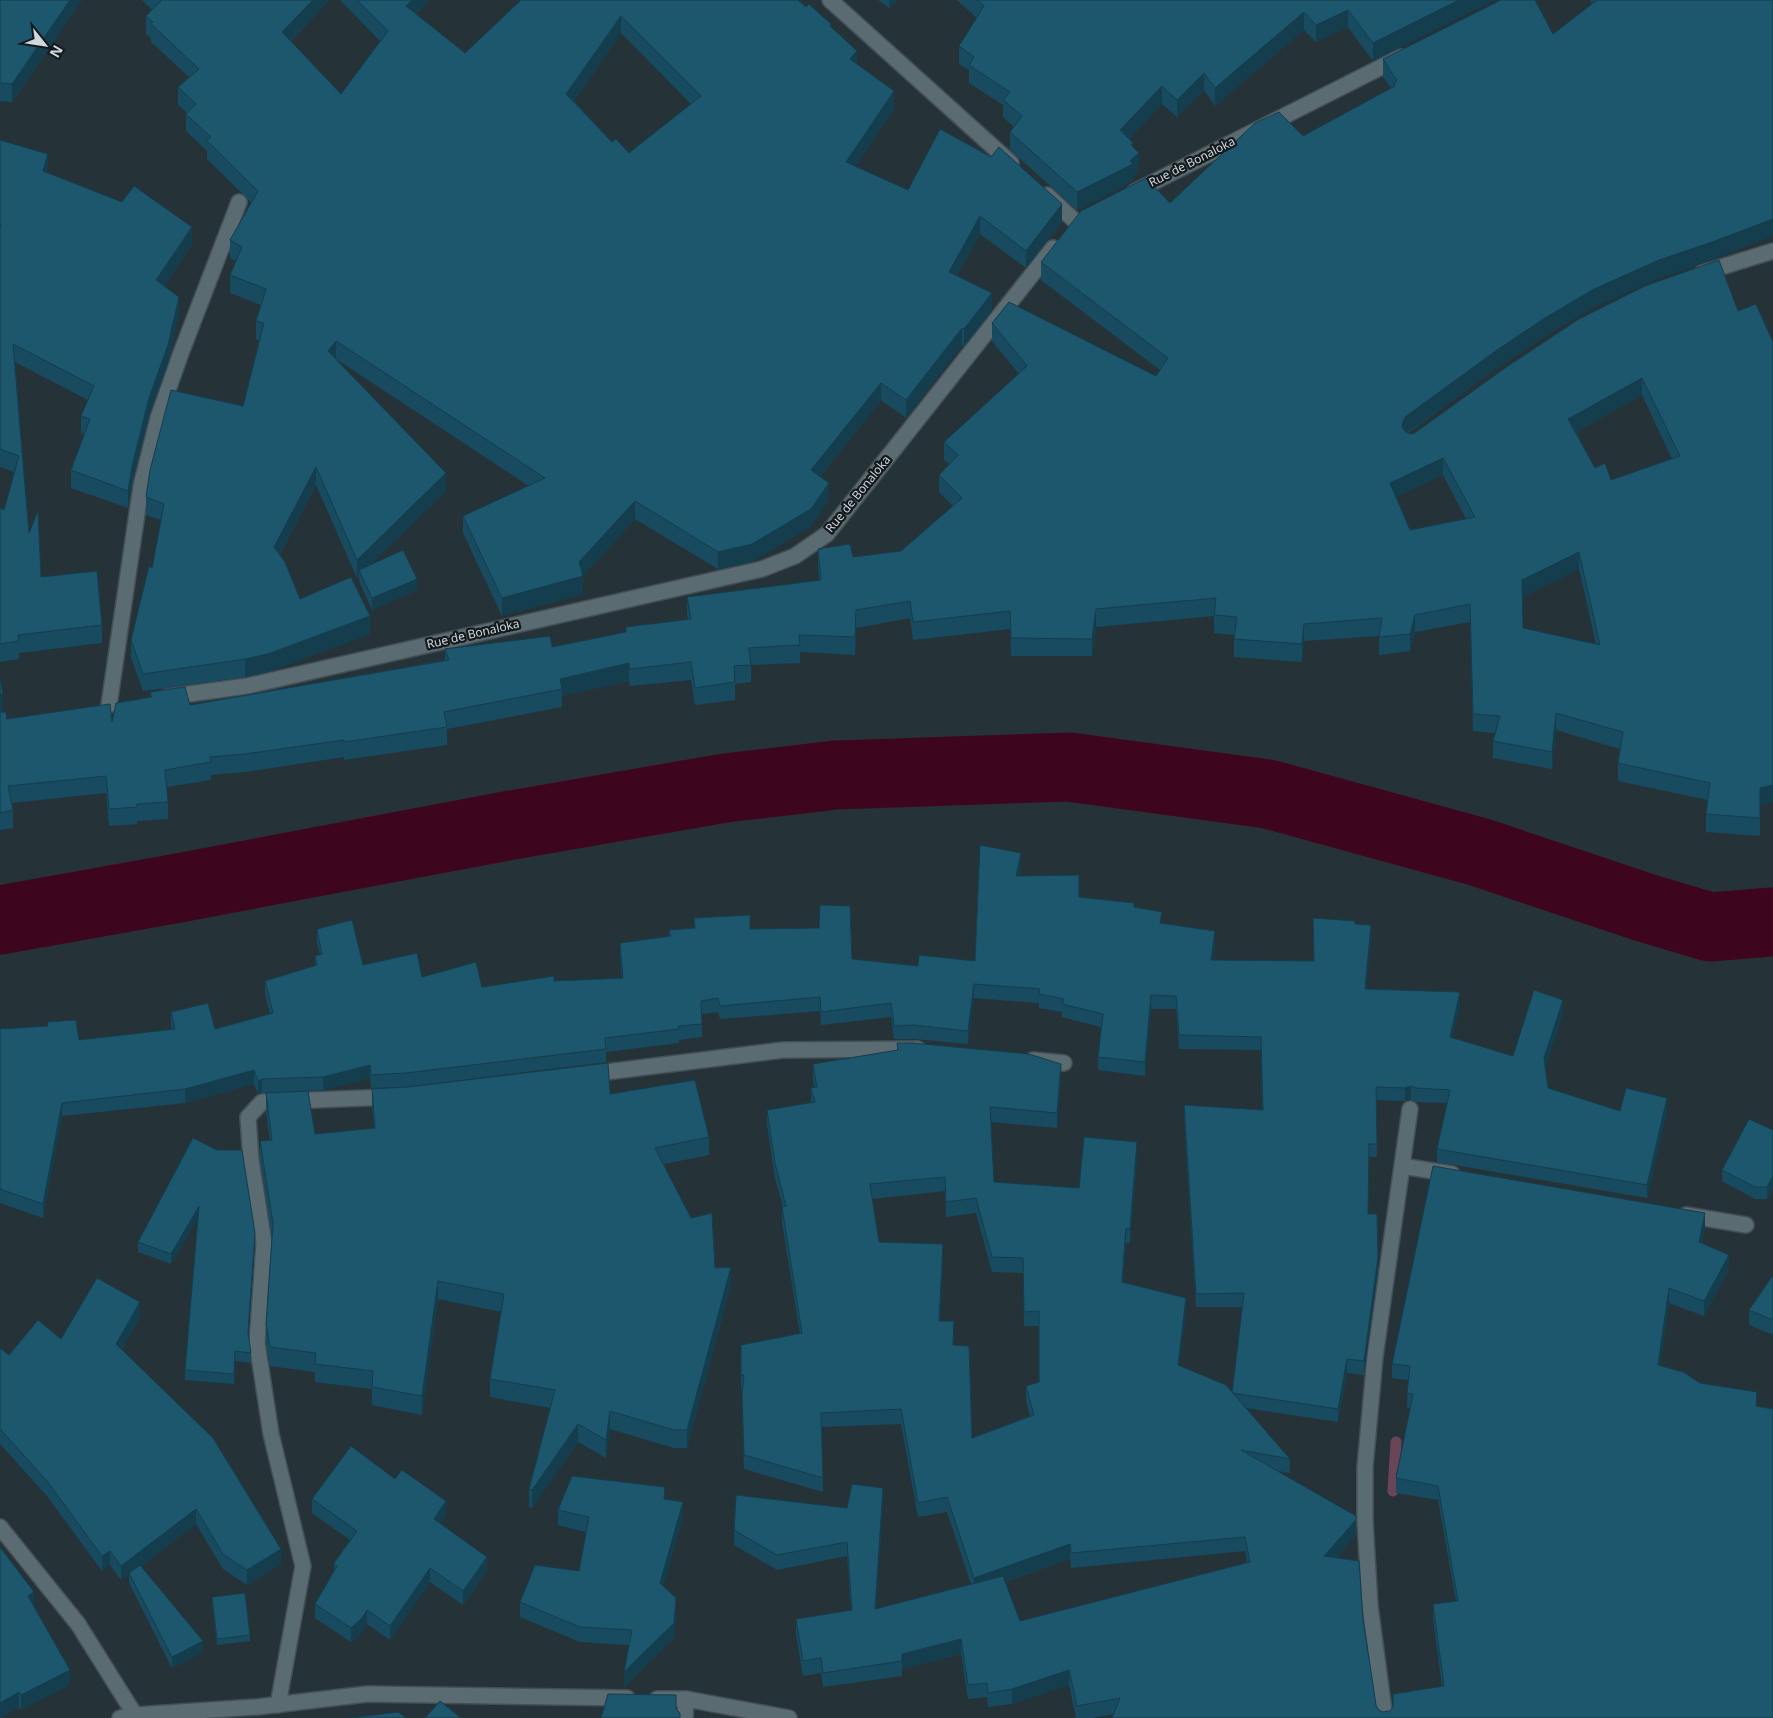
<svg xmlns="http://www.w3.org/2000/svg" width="1773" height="1718" viewBox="0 0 1773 1718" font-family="'Noto Sans',sans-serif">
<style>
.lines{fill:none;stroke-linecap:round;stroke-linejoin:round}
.stream{stroke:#6a4557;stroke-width:11}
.river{stroke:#3e061e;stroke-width:69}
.minor-casing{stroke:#434f55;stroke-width:18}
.minor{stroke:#5b6b72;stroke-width:15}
.wall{fill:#184b5f;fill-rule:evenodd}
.shaded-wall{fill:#143d4d}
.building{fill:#1c576e;stroke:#143d4d;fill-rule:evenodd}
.labels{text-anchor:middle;stroke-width:4.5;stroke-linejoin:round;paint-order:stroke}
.street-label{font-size:12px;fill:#cfd8dc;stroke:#13191c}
</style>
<rect width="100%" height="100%" fill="#253339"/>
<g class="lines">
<path class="stream" d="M1393,1491l3,-49"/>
<path class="river" d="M0,920l173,-31 339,-64 213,-37 111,-13 233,-8 199,27 211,58 167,56 64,19 63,-5"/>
<g class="minor-casing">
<g id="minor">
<path d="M830,0l181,163"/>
<path d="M1134,192l267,-135"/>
<path d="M1047,195l28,26"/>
<path d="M1702,273l71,-22"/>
<path d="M167,697l80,-11 515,-117 33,-13 32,-22 226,-286"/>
<path d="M109,705l32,-219 17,-68 23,-65 58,-151"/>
<path d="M1033,1060l31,3"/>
<path d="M590,1074l193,-24 135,-1"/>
<path d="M1402,1166l50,8"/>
<path d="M1686,1215l60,10"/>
<path d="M0,1527l78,97 57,91"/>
<path d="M657,1699h29l103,19"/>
<path d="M278,1705l25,-139 -32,-132 -14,-91 7,-100 -13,-83 -3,-43 14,-15 129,-5"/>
<path d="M120,1718l15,-3 122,-8 110,-13 260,4"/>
<path d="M685,1718l1,-19"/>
<path d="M1385,1718l-15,-112 -5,-85v-54l10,-110 35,-248"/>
</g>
</g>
<use href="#minor" class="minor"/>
</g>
<g class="wall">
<path d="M0,0h82l-70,102 -12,-1z"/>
<path d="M142,0h187l-38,41 50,53 39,-53 -40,-41h89l-13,14 49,39 56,-53 285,7 25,20 26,37 37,45 -39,57 53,24 154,32 -36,46 -46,-34 -23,41 35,36 -28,35 -2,-1 -56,73 -25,-18 -61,77 9,23 -18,26 -59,36 -34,7 -83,-50 -52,57v18l-81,22 -39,-83v-17l66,-30 -193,-127h-1l111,132 -75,73 46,26 -45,20 -13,-29v-5l-2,2 -41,-93 -36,69 20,45 70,35 -102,38 -23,5 -102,14 -12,-33v-18l21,-72 9,-48 -15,-5v-18l97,-91 16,-66 -3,-1v-18l5,-16 -31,-12v-18l6,-14 -6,-3v-18l22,-37 -45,-44v-8l-21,-20v-17l1,-1 -9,-9v-17l11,-10 -38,-35v-4l-5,-4v-18l6,-6zM621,33l70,71 -62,49 -17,-11 -38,-41z"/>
<path d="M878,0h20l-9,8z"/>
<path d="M957,0h537l-121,61 -25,-34 -32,15 -12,-12 -89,76 -11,-16 -27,27 -15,-13 -33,35 4,7 6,24 -6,6v5l-56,29 -67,-60v-18l4,-5 -11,-10v-12l-34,-22v-13l-10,-6v-18l18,-28z"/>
<path d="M1590,0h183l-61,260 -53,18 -65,29 -49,29 -48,32 -89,65 4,1 326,-123 35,31v460l-13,3v31l-54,-4v-18l2,-14 -90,-19v-18l2,-14 -64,-19 -4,39 -59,-11v-17l2,-8 -22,-2 -3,-109 -55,10 -5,19 -31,4v-19l-75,5 -2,21 -68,-5v-22l-20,-2v-17l-118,11 -4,29h-81l-1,-27 -97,11 -3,-22 -54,10 -1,27 -55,-3v11l-49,2v17l-16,2v16l-40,5 -4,-25 -61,6 -1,-5 -67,15v11l-115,22v16l-103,15v-3l-99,15 -34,3v5l-44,7 1,15v17l-31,2v3l-28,2 -3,-33 -94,10 1,7v18l-13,2v-154l3,35 -3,1 7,7 105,3 38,-24v-6l40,13 255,-45v-11l107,-2 74,-15v-5l62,-7 -1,-6v-17l132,-17 -1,-14v-17l35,8 48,-6 52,-45 -14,-14v-17l10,-11 -5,-4v-18l75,-68 -27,-33v-18l164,53 4,-6 -119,-90v-18l129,-59 133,-67 88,-48 -8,-11v-18l170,-25 39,-30zM1642,395l30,64 -61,21 -16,-12 -19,-36zM1443,475l23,44 -56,11 -14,-33zM1579,569l17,75 -73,-16 -1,-31z"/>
<path d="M0,140l48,31v1l144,72 -28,42 15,28 -11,49 -19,53 -17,68 -4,24 -57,-20v-18l13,-35 -3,-2v-17l7,-16 -73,-38 14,171 12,44 61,48v18l-83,10v6l-19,3v-154l4,2 10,-38 -14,-5z"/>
<path d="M1021,866l-2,10 60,21 55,10 28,16 53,22 -2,15 101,1 41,-37 16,14 -5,51 94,16 -8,33 61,18 50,-43 -18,55 3,20 72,23h47l-20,87 -210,-36v-13l10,-46 -31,-1 -5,-2 -6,1 -29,-1 1,57h-8l-1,57 10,56 -14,105 -17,-2 -9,49 -92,-14 44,51v14l-12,-2 78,64 -20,23 27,61 13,86 2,4 4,3 8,-1 52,-25 -9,-67v-15l23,-3 -18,-101 -42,-7v-15l14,-70h-3l1,-28 -16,-2v-14l313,-136 -3,15 27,26 -25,47 -35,-13 -9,63 97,40 16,312 -659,-4 -23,4h-15l-7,-33 -57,19 -24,3 -1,-10 -19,2 -7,-45 -59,15v7l-79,11 -2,-14 -18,3 -7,-42v-15l55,-9 -4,-54 -70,14 -43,-25v-15l113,-22 36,-6 -7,107 95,-25 -24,-72 -29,5 -17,-93 -80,3 2,65 -79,-23 -2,-59 1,-20h-2v-45l59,-11 -18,-112v-15h1l-8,-29 -8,-53v-15l44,-7v-15l3,-1 -1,-8v-15l84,-14v-7l164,36 -4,49 -66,-6 3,60 85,6 58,-31 -7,86h-4l-3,40 63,29 -7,53 53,27 11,-85h-47l-12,-189v-13l78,5 -1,-60 -82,-1 -3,-40h-25l-6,67 -47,-6v-13l3,-30 -39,-10v-5l-23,-4v-5l-65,-5 -6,46 -54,-5h-20l-3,-22 -70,8 -1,-14 -100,8 -2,-7 -16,2v23l-23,3v3l-73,9v10l-200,25 -35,1 -1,-10 -47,12 -61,3 -4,1 -4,-10 -69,19 -123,13 -19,102 -43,-15v-174l79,11 93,-10 -1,-4v-14l44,17 55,-15 -5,-20v-13l50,-15v-10l5,-1 -3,-13v-13l46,36 59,12 60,10 72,-6 68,-3 -2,-21v-14l49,-6v-7l25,-2v-10l56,11 102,30 66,7 57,-5zM945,1191l1,26 30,-4 16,59 31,1 1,53h15v56l-13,4v14l4,16 -58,22 -19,-93 -13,-24 3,-62 -64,-17 -7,-43zM1245,1551l2,12 -227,58 -15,-39 65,-23 1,9z"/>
<path d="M372,1089l238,5 99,43v18l-45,9 51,104 16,17 -44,163h-13l-64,-19 -4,29 -28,-16 -46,66 -3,-1v-18l21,-81 -60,-11v-18l11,-67 -63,-13 -16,116 -50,-10v-16l-57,-7v-10l-45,-6 -4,-23v-19l6,-88 -12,-77v-18h10l-4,-30v-18l49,41 59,-6 -2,-21z"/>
<path d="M1773,1130v58l-6,11h-12l-33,-18v-11z"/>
<path d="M193,1138l62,105 -7,93 3,17v10l-16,-2 -1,23 -49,-4v-10l13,-152 -27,46 -33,-12v-10z"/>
<path d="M1773,1275v60l-24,-10v-15z"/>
<path d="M140,1317l-18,32 159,215 -34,21 -24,-16 -27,-45 -55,42 62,86 -31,16 -43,-85v-9l-8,6 -11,-15 -8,6 -55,-75 -47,-52v-96l9,7 52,-16z"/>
<path d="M395,1479l51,36 -6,9 47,47 -24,34 -33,-23 -40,58 -23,-16 -5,8 -11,10 -36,-24v-14l19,-32v-9l16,-23 -38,-27v-14z"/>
<path d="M665,1499l18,18 -20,69 13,27 -2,25 -50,49 5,-42 -49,-3 -60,-25v-15l59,-31 7,-39 -28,-7v-15z"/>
<path d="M0,1547l34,59 36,79 -49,25 -2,-3 -19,11z"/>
<path d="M212,1597l38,38v6l-33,4 -5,-42z"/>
</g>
<g class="shaded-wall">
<path d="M70,0h12l-70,102v-18z"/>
<path d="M313,0h16l-47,49v-17z"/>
<path d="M412,0h17l-23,24v-18z"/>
<path d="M889,0h9l-9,8z"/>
<path d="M1459,0h35l-121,61v-18z"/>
<path d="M1348,10v17l-32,15v-17z"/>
<path d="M1304,12v18l-89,76v-18z"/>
<path d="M621,16v17l-55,79v-18z"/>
<path d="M857,51v18l-7,-10z"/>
<path d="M1204,73v17l-27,27v-17z"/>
<path d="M1162,86v18l-42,44v-18z"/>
<path d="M894,91v18l-48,71v-18z"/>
<path d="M1133,143v15l6,-5v17l-6,6v5l-56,29v-18z"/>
<path d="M48,154v17l-5,17v-17z"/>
<path d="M1062,204v18l-36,46v-17z"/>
<path d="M980,216v18l-31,55v-17z"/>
<path d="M1773,219v17l-61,24 -53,18 -65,29 -49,29 -48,32 -92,66 -3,-9 3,-8 92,-67 48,-32 49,-29 65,-29z"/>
<path d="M192,227v17l-36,54v-18z"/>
<path d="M992,293v18l-28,35v-17z"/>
<path d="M179,297v17l-11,49 -19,53 -17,68 -4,24v-17l4,-25 17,-68z"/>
<path d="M962,328v17l-56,73v-18z"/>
<path d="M336,341v18l-8,10v-18z"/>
<path d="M1642,378v17l-74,41v-17z"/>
<path d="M881,383v17l-70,88v-18z"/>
<path d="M1443,458v17l-53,25v-17z"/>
<path d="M316,467v18l-42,79v-17z"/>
<path d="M446,473v18l-85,83 -2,-4v6l-2,2v-18z"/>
<path d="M829,483v17l-18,26 -59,36 -34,7v-17z"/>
<path d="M635,501v18l-52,57v18l-81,22v-18l77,-36z"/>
<path d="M1579,552v17l-57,28v-17z"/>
<path d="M417,579v11l-45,20v-12z"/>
<path d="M1096,609v18l-4,29v-17z"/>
<path d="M1415,615v17l-5,19v-17z"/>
<path d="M370,616v18l-102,38 -23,5v-18z"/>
<path d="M1304,624v17l-2,21v-18z"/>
<path d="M629,663v18l-67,15v-7l-2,-10z"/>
<path d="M0,694h3v17l-3,1z"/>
<path d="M1556,713v17l-4,39v-17z"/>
<path d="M1773,785v17l-13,3v-17z"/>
<path d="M1021,853v13l-5,23v-13z"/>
<path d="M1371,925v13l-6,65v-14z"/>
<path d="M1215,931v14l-4,29v-14z"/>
<path d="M974,984v14l-6,46v-13z"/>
<path d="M1460,992v13l-10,46v-14z"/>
<path d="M1151,995v14l-6,67v-14z"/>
<path d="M1563,1000v13l-19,59v-14z"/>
<path d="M1061,1064v15l-4,49v-15z"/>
<path d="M370,1065v13l-47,12v-13z"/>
<path d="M254,1070v14l-69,19v-14z"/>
<path d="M262,1079v14l-4,1v-13z"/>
<path d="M1411,1086v14l-6,1v-13z"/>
<path d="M1667,1098v13l-20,87v-13z"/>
<path d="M62,1103v13l-19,102v-14z"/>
<path d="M1137,1142v15l-7,86v-14z"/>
<path d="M1773,1176v12l-6,11v-12z"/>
<path d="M199,1206v10l-28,48v-10z"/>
<path d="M1705,1213v15l-6,29v-15z"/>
<path d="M1126,1228v15l-4,54v-15z"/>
<path d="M255,1233v10l-7,99v-10z"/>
<path d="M943,1244v15l-4,76v-14z"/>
<path d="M1729,1255v14l-25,47v-15z"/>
<path d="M1378,1257v13l-14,105v-14z"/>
<path d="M731,1267v18l-44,163v-18z"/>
<path d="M438,1281v18l-16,116v-19z"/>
<path d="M1669,1288v15l-11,77v-15z"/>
<path d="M1186,1298v14l-8,67v-14z"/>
<path d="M140,1302v15l-24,42v-15z"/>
<path d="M235,1351v10l-1,23v-10z"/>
<path d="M1347,1359v14l-9,49v-13z"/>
<path d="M610,1411v18l-4,29v-18z"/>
<path d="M578,1424v18l-46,66v-18z"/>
<path d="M883,1488v14l-8,122v-15z"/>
<path d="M446,1501v14l-12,18v-14z"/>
<path d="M683,1502v15l-23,81v-15z"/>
<path d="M196,1509v15l-66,50 -1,-1v1l-8,6v-14z"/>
<path d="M1356,1520v15l-32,36v-15z"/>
<path d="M1070,1544v15l-96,33v-14z"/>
<path d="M281,1549v15l-34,21v-15z"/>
<path d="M110,1551v14l-8,6v-15z"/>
<path d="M487,1557v14l-24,34v-14z"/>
<path d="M430,1568v14l-40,58v-14z"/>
<path d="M34,1592v15l-6,-11z"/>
<path d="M676,1598v15l-2,25 -50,49v-15z"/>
<path d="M367,1610v14l-5,8 -11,10v-14z"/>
<path d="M961,1639v15l-59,15v-15z"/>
<path d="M203,1641v11l-31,16v-11z"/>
<path d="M70,1670v15l-49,25v-15z"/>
<path d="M1069,1670v15l-57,19v-15z"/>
<path d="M19,1692v15l-19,11v-15z"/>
</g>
<g class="building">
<path d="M0,0h70l-58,84 -12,-1z"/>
<path d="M160,0h153l-31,32 59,62 47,-63 -31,-31h55l-6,6 59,47 56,-53h277l8,7 3,-3 22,20 -1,2 27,25 -7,8 44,32 -48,71 62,28 32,-61 51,28 8,-10 63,57 -36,47 -46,-35 -31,56 43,21 -28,36 -2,-1 -56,72 -25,-17 -70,87 18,13 -18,26 -59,35 -34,8 -83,-51 -56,61 4,14 -81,22 -39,-82 82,-38 -209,-137 -8,10 118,122 -89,87 -41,-93 -42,80 11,15 15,37 51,-22 19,39 -102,38 -23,5 -102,15 -12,-34 18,-74 3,2 12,-64 -18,-7 4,-27 21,-80 72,16 21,-83 -8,-2 10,-32 -36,-14 12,-28 -12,-7 28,-49 -51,-50 4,-4 -25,-23 10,-10 -18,-17 21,-18 -48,-45 2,-2 -7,-6 15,-15zM621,16l80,80 -72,57 -13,-14 -4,3 -46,-48z"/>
<path d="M977,0h482l-86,43 -25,-33 -32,15 -12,-13 -89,76 -11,-15 -27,27 -15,-14 -42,44 13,13 -2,2 8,8 -9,8 3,3 -56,28 -67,-60 12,-16 -19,-16 7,-8 -41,-27 5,-8 -15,-11 25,-40z"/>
<path d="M1501,0h34l18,34 44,-34h176v219l-61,23 -53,18 -65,29 -49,29 -48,32 -92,67 -3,8 1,4 4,4 5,1 4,-2 92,-66 71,-47 66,-33 74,-26 19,51 18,-7 17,38v443l-13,3v30l-54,-4 4,-31 -92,-20 5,-31 -67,-19 -4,39 -59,-11 7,-25 -27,-2 -3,-110 -55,11 -5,19 -31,3 3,-19 -78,6 -2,20 -68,-5 3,-22 -23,-2 2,-17 -120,11 -4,30 -81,-1 -1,-27 -97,11 -3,-21 -54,9 -1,27 -56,-2 1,10 -51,3 2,17 -17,1 1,16 -40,6 -4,-26 -61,7 -1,-6 -69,16 2,10 -118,23 3,15 -103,15v-2l-99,14 -35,3 1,5 -46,8 3,32 -31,2v3l-28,2 -3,-33 -98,10 5,24 -13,3v-101h6l1,7 103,-15 2,18 4,-19 36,-6 -2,-5 35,-5 5,18 259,-45 -4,-11 105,-13 2,11 74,-15v-5l65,-8 -4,-22 134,-17 -3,-31 32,-5 3,13 48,-6 61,-53 -23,-23 19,-20 -14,-13 83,-76 -35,-43 17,-21 147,74 12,-18 -127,-96 40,-51 65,-33 24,25 85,-80 24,-11 24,24 92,-50 -1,-3 3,-2 -14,-22zM1642,378l38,78 -69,24 -6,-17 -10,5 -27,-49zM1443,458l32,59 -65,13 -20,-47zM1579,552l21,93 -77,-17 -1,-48z"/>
<path d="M0,140l48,14 -5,17 79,31 12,-16 58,41 -36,53 23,17 -11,48 -19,53 -17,68 -4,25 -57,-21 19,-51 -9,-3 13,-30 -81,-42 16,189 9,-22 3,66 56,-6 5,54 -84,10 1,6 -19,3v-136l4,2 15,-54 -19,-7v-220l1,-4h-1z"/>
<path d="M403,550l14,29 -45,19 -13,-28z"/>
<path d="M0,676l3,18h-3z"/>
<path d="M980,845l41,8 -5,23 63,-1v22l55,6v4l28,5 -2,11 55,8 -4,29 103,1 -1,-43 42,3v3l16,1 -6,64 95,3 -10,45 63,19 21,-66 29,10 -19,58 4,30 72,23 6,-23 41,10 -20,87 -210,-36 13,-59 -34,-2 -5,-2 -6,2 -29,-1 1,57h-8l-1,70h9l1,43 -14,104 -17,-2 -9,50 -106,-16 12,-100 -48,1 -12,-189 79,5 -2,-73 -82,-2 -3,-39 -25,-1 -6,67 -47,-5 5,-43 -41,-10 2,-5 -25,-5 1,-5 -66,-5 -6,47 -54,-6 -20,1 -3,-23 -70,9 -1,-15 -100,9 -2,-8 -17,3 1,23 -24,2 1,3 -74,9 1,11 -200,24 -35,2 -1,-10 -47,12 -61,2 -4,2 -4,-11 -69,19 -123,14 -19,101 -43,-15v-160l48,-3 -1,-4 29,-2 3,20 96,-11 -4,-17 37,-9 7,26 58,-16 -8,-32 52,-16 -2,-9 7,-2 -5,-25 35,-9 11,45 54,-12 5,24 54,-15 6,25 72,-11v5l69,-3 -3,-35 51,-7 -2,-6 26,-2 -1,-10 56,-3v14l69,-1 1,-23 30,1 2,53 66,7 1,-11 56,6z"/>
<path d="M897,1043h16l116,11 32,10 -4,49 -67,-6 4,75 85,6 5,-51 53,5 -7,87 -4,-1 -4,54 64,16 -8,67 48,20 64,74 -49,-9 115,66v4l-32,36 35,5 4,58 13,86 2,4 4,3 8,-1 3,-4v-13l51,-8 -11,-82 25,-3 -20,-115 -42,-8 17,-84 -6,-1 3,-27 -18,-2 41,-198 272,47 -6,29 30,13 -25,46 -35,-13 -11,77 25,7 17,11 57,9 -1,14 17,3v309h-661l8,-20 -43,8 -8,-36 -57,19 -24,4 -1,-10 -19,2 -7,-46 -59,15v7l-79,12 -2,-15 -18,3 -7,-42 56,-9 -5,-68 -70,13 -43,-25 2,-35 111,13 5,-24 31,4 -8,121 128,-33 17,45 230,-59 -5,-25 -174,16 -1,-9 -96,34 -27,-81 -29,6 -17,-94 -80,4 2,65 -79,-23 -2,-60 2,-20h-3v-30l61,-12 -20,-126 4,-1 -11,-43 -8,-53 48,-8 -4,-14 6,-1 -4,-23 85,-14zM945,1177l1,25 30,-4 16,59 31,1 1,54 15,-1v71l-13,4 8,29 -62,23 -3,-92 -16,-1 1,-24h-15l4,-77 -64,-2 -9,-58z"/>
<path d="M608,1063l2,31 85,-14 14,57 -54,11 36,70 21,-5 3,55 16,-1 -44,163h-13l-64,-19 -4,29 -28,-16 -46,66 -3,-1 26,-99 -65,-11 14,-85 -66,-13 -16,115 -50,-9 1,-16 -58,-7 1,-11 -46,-6 -4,-23 7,-101 -13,-82 12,-1 -6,-47 42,-2 7,43 60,-6 -3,-39 36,-2z"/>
<path d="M1749,1119l24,11v46l-6,11h-12l-33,-17z"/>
<path d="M193,1138l24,12h25l13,83 -7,99 3,21 -16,-2 -1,23 -49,-4 14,-164 -28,48 -33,-12z"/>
<path d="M1773,1275v45l-24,-10z"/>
<path d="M97,1278l43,24 -24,42 97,94 68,111 -34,21 -24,-16 -27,-45 -75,57 -11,-15 -8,5 -55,-75 -47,-52v-81l9,7 29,-35 23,19z"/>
<path d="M351,1446l44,33 7,-9 44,31 -12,18 53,38 -24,34 -33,-23 -40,58 -23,-16 -5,8 -11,10 -36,-24 22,-38 -3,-3 23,-32 -45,-32z"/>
<path d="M572,1476l93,11 -1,12 19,3 -23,81 16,15 -2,25 -50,49 8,-42 -52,-3 -60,-25 15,-37 44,6 10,-54 -31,-7z"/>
<path d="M0,1547l34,45 -6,4 42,74 -49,25 -2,-3 -19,11z"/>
<path d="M140,1565l63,76 -31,16 -43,-84z"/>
<path d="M245,1593l5,42 -33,4 -5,-42z"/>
<path d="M608,1694l68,1v14l4,4v5h-79z"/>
<path d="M440,1701l21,17h-36z"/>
<path d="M398,1712l8,6h-57h1z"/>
</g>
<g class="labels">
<g class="street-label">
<text transform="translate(1192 162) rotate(-27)" y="4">Rue de Bonaloka</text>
<text transform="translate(858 494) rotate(-51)" y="4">Rue de Bonaloka</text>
<text transform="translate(473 634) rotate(-13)" y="4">Rue de Bonaloka</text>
</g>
</g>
<g transform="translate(45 45) rotate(120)" stroke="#13191c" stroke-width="4" paint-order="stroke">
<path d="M0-4L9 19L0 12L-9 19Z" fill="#cfd8dc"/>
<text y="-8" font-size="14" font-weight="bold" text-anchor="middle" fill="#cfd8dc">N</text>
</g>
</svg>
